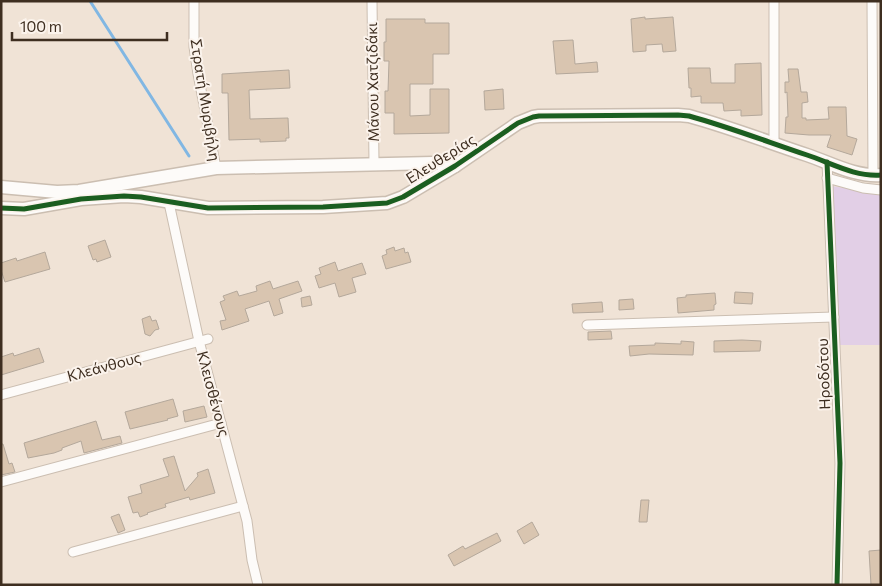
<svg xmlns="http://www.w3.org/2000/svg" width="882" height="586" viewBox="0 0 882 586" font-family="Commissioner,sans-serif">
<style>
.green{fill:#e2cfe6}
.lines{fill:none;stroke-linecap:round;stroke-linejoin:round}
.stream{stroke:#81b7e3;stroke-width:3}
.building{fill:#d9c5b0;stroke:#b4a89b}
.street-casing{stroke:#cbbeb1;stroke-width:11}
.secondary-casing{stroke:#cbbeb1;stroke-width:15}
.street{stroke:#fdfbf9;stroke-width:9}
.secondary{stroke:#fdfbf9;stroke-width:12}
.cycleway-casing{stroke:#fbf3ec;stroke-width:8}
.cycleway{stroke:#1b5e20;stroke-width:5}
.labels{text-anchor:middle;stroke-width:4;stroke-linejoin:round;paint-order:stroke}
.street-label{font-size:15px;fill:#3e2e20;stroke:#fbf3ec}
</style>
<rect width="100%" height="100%" fill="#f0e3d6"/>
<path class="green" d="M832,186l49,8v151h-41z"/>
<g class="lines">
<path class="stream" d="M90,1l99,155"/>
</g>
<g class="building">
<path d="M645,17v2l28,-2 3,34 -13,1 -1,-8 -16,1v6l-13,1 -2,-33z"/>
<path d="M386,19h39v4h24v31h-16v30h-23v32l20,-1v-26h19v44l-55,1v-21h-9v-22h3l1,-30h-5v-19h2z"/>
<path d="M573,40l2,24 22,-2 1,10 -42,2 -3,-33z"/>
<path d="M761,63l1,52 -21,1v-6l-17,1 -1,-8h-22v-7l-10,1v-9h-2l-1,-20h22l1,15h24v-19z"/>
<path d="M788,69h10l3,23h6l1,10 -6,1v15h4v2l23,-1 -1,-12h18l1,29 10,3 -5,16 -25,-8 4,-12h-22l-24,-2 1,-16h2l-1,-25 -2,1v-11h4z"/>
<path d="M289,70l1,18 -41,2 1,29 38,-1 1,20h-3v3l-26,1v-3l-31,1 -1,-47h-6v-19z"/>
<path d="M503,89l1,20 -19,1 -1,-19z"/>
<path d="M105,240l6,17 -14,5 -1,-3 -3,1 -5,-14z"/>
<path d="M394,247l1,4 9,-3 1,5 3,-1 3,10 -25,7 -4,-13 5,-2 -1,-4z"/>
<path d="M45,252l5,17 -45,13 -4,-12v-7l15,-5 1,3z"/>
<path d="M335,262l3,9 24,-8 4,11 -14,4 4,14 -17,5 -4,-14 -16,5 -4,-12 6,-2 -2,-6z"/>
<path d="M270,281l3,8 25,-8 4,10 -23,8 4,14 -9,3 -5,-15 -24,8 4,12 -27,9 -2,-9 6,-1 -6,-18 5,-2 -2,-4 14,-5 2,5 18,-5 -1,-5z"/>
<path d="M735,292l18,1 -1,11 -18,-1z"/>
<path d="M715,293l1,11 -2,1v5l-36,3 -1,-15 9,-1v-2z"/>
<path d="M310,296l2,9 -10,2 -1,-9z"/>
<path d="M633,299l1,10 -15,1v-10z"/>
<path d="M602,302l1,10 -30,1 -1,-9z"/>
<path d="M150,316l2,5 4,-1 3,9 -4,1 -5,6 -5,-2 -3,-15z"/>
<path d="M611,331l1,8 -24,1v-8z"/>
<path d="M742,340l19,1 -1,10 -46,1v-11z"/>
<path d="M681,341l13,1 -1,13 -44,-1 -19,2 -1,-10 26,-1v-2l26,1z"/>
<path d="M39,348l5,14 -43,13v-18l12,-4 1,3z"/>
<path d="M173,399l5,17 -11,3 1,1 -38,9 -5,-17z"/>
<path d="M204,406l3,11 -22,5 -2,-11z"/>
<path d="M96,421l6,19 18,-4 2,7 -38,10 -3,-12 -19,7v2l-8,3 -26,5 -4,-15z"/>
<path d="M1,444h2l6,20 3,-1 3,9 -14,3z"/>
<path d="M174,456l11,35 13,-15 -1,-3 11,-4 7,24 -25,7 -1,-3 -24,7 1,3 -19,6 1,1 -8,3 -2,-5 -5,1 -5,-16 14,-4 -2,-8 29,-9 -6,-17z"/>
<path d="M641,500h8l-2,22h-8z"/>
<path d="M119,514l6,16 -7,3 -7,-16z"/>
<path d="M532,522l7,13 -15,9 -7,-13z"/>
<path d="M497,533l4,8 -47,25 -6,-11 15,-9 2,3z"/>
<path d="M881,550v35h-10l-2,-34z"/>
</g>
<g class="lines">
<g class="street-casing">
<g id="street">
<path d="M194,1v46l4,27 18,94"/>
<path d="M372,1l2,162"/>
<path d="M872,1l1,174"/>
<path d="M774,144v-143"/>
<path d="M827,162l13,301 -3,122"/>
<path d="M827,178l36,10 18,2"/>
<path d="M169,203l30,138 48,180 5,39 6,25"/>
<path d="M587,325l247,-8"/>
<path d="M1,395l207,-56"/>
<path d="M1,482l220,-59"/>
<path d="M73,552l170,-46"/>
</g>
</g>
<g class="secondary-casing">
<g id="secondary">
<path d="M1,187l56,5 22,-1 137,-23 217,-5h11l11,3"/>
<path d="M1,208l23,1 57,-10 43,-3 17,1 67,11 115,-1 64,-4 16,-6 52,-31 63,-43 15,-6 6,-1 139,-1 11,1c40,11 79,26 118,39 24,8 48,22 74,20"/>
</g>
</g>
<use href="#street" class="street"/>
<use href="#secondary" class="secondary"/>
<g class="cycleway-casing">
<g id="cycleway">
<path d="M827,162l13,301 -3,122"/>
<path d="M1,208l23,1 57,-10 43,-3 17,1 67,11 115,-1 64,-4 16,-6 52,-31 63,-43 15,-6 6,-1 139,-1 11,1c40,11 79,26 118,39 24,8 48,22 74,20"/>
</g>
</g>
<use href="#cycleway" class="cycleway"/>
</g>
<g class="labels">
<g class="street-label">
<text transform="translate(373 82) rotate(-91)" y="5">Μάνου Χατζιδάκι</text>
<text transform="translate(205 100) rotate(81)" y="5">Στρατή Μυριβήλη</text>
<text transform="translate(441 159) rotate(-32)" y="5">Ελευθερίας</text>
<text transform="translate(104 367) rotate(-15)" y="5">Κλεάνθους</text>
<text transform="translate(824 374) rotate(-92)" y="5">Ηροδότου</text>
<text transform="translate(213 394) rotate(75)" y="5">Κλεισθένους</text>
</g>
</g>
<rect width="882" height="586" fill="none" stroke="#3e2e20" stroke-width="5"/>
<path d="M12 32v8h155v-8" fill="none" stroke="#3e2e20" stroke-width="2.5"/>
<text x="20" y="32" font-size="15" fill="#3e2e20" stroke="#fbf3ec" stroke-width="4" paint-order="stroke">100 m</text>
</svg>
